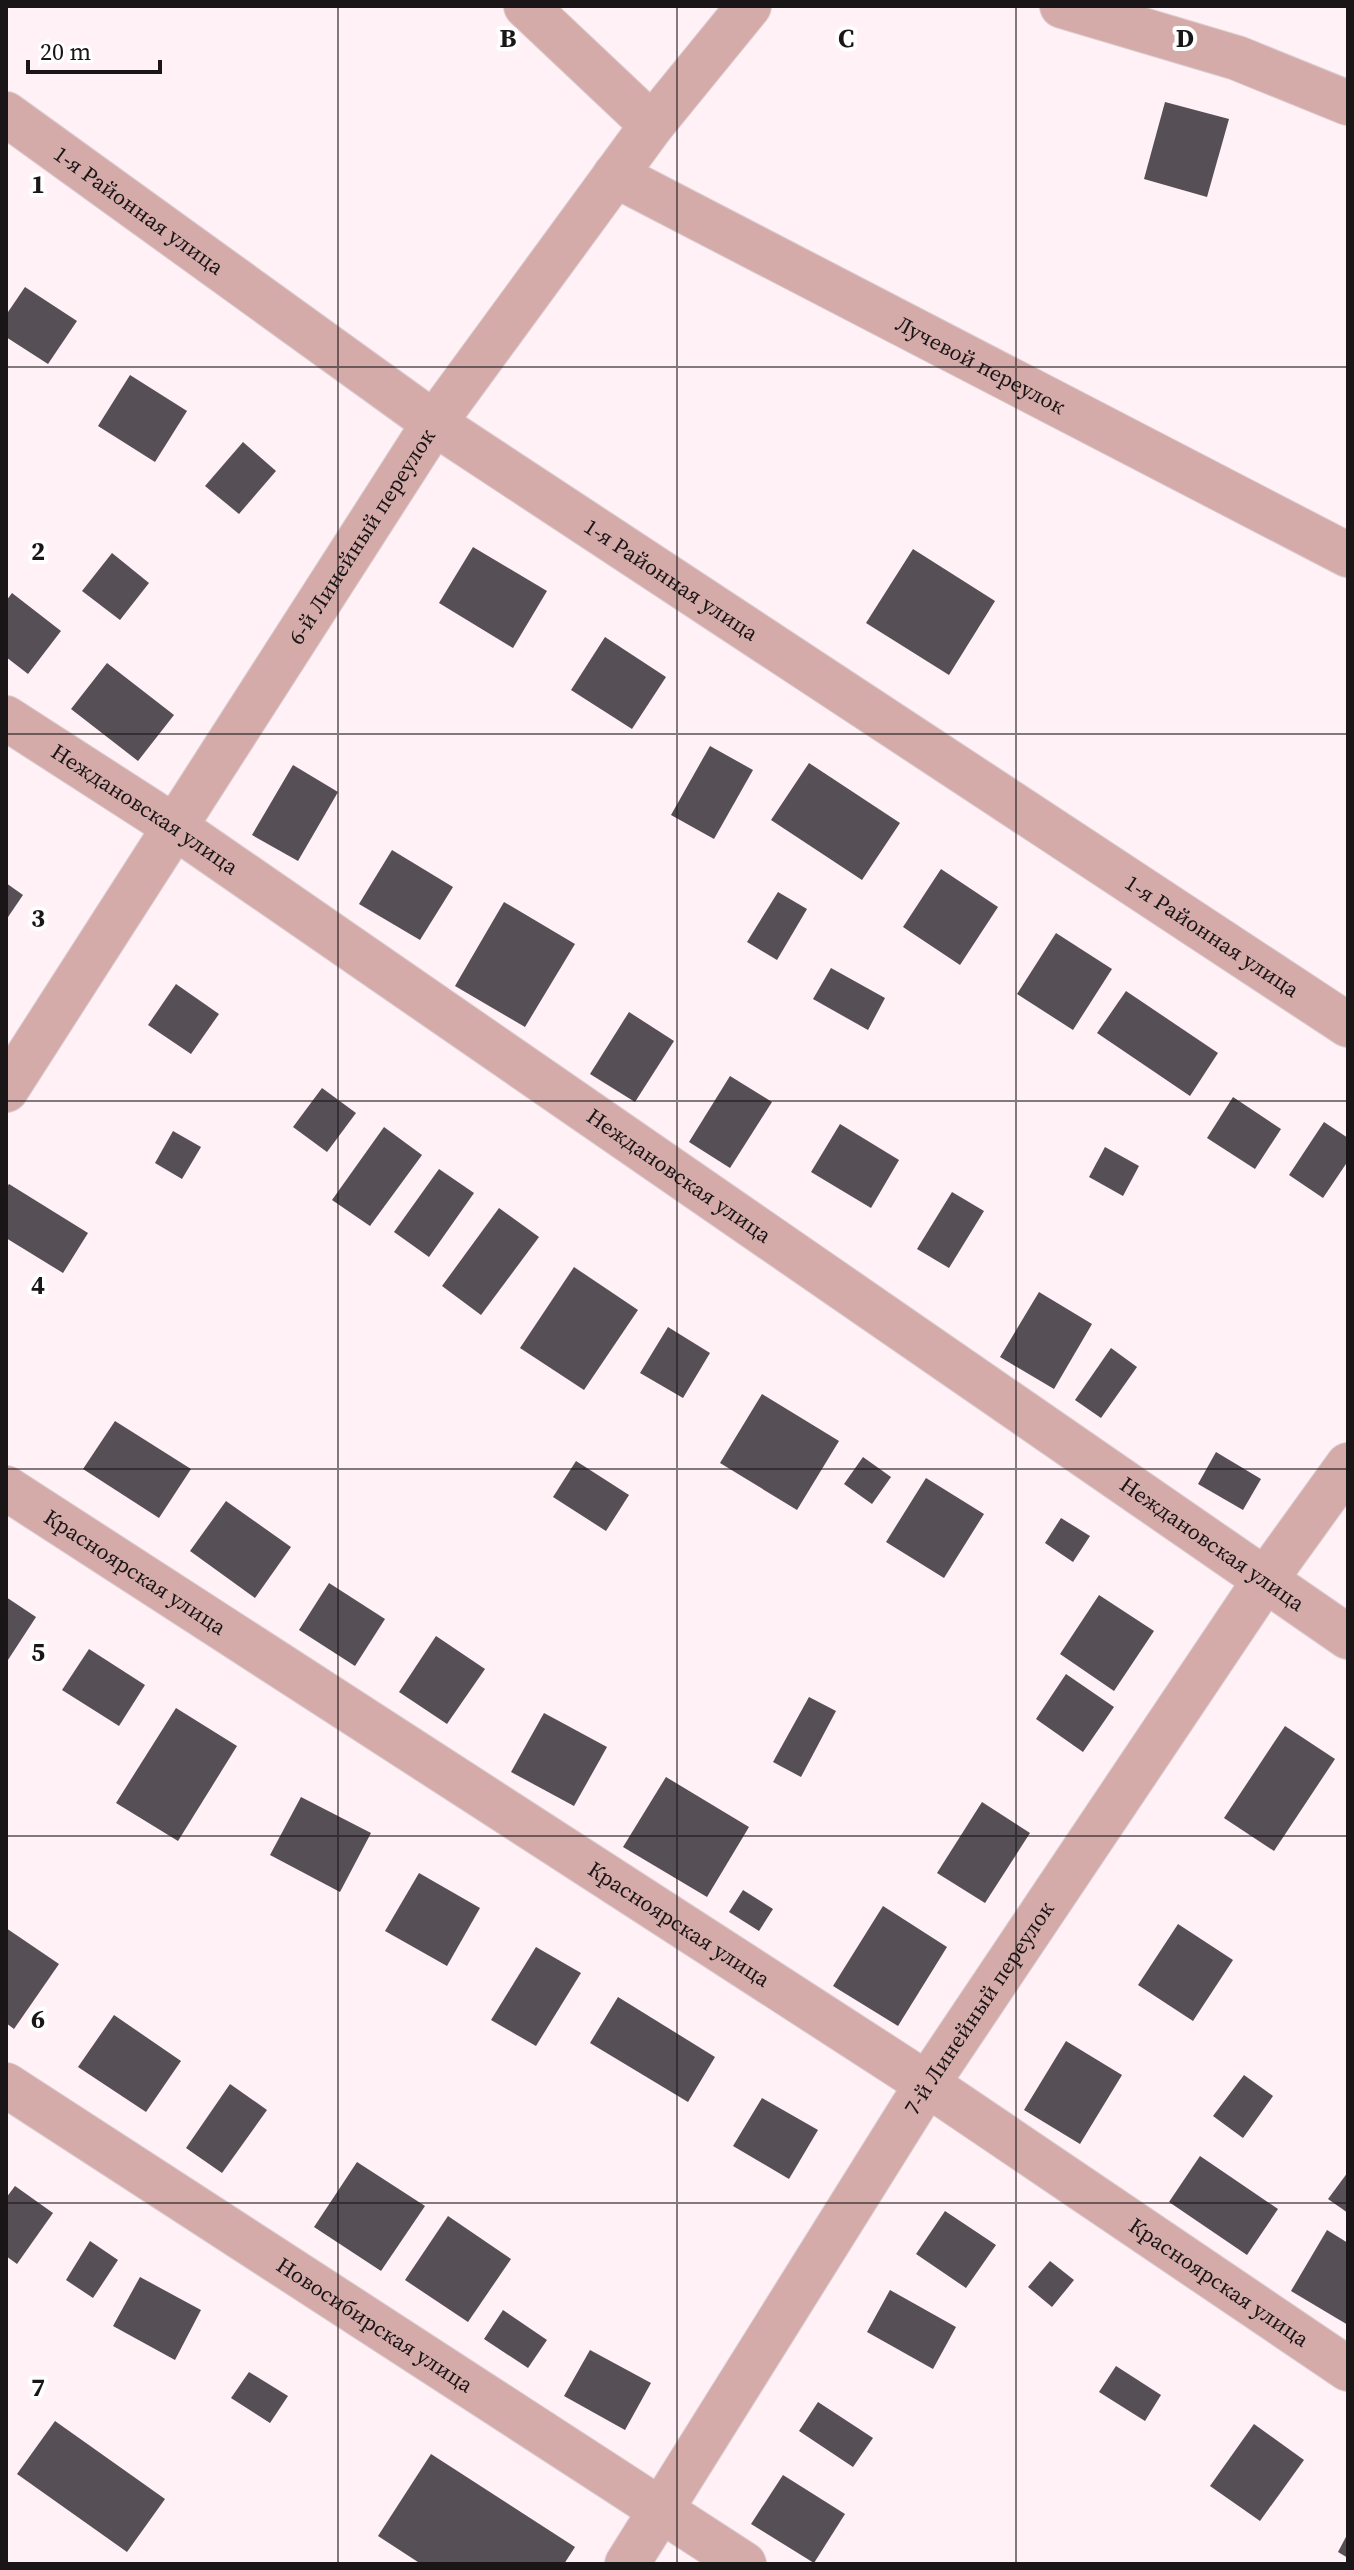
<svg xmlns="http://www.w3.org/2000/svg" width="1354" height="2570" viewBox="0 0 1354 2570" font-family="'Source Serif 4',serif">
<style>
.building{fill:#574f56}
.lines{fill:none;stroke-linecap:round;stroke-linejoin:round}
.street-casing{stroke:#daced2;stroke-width:46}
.street{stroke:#d5abaa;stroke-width:44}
.grid{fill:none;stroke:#1a1617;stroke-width:2;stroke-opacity:0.55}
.labels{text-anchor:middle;stroke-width:8;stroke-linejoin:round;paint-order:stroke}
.street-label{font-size:22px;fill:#1a1617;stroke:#fff}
.grid-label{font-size:26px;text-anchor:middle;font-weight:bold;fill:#1a1617;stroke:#fff;stroke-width:8;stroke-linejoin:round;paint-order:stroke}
</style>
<rect width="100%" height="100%" fill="#fff1f6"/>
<g class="building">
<path d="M1165,102l64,17 -22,78 -63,-18z"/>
<path d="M25,287l52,34 -29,43 -42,-27v-22z"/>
<path d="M130,375l57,36 -32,51 -57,-36z"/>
<path d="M243,442l33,29 -37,43 -34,-28z"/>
<path d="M473,547l74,44 -34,57 -74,-45z"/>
<path d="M913,549l82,52 -46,74 -83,-52z"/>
<path d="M112,553l37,30 -29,37 -38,-29z"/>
<path d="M12,593l49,38 -33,43 -22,-17v-56z"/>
<path d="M605,637l61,40 -34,52 -61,-39z"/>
<path d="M107,663l67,52 -36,46 -67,-52z"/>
<path d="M710,746l43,24 -39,69 -43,-24z"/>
<path d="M809,763l91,60 -38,57 -91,-60z"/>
<path d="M293,765l45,27 -40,69 -46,-26z"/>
<path d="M392,850l61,37 -33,53 -61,-36z"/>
<path d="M941,869l57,38 -38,58 -57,-38z"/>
<path d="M6,883l17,12 -17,25z"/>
<path d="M778,892l29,17 -30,51 -30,-18z"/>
<path d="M504,902l71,42 -50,83 -70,-41z"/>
<path d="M1056,933l56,36 -39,61 -56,-36z"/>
<path d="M831,968l54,30 -17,32 -55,-31z"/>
<path d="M176,984l43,30 -28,40 -43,-29z"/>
<path d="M1126,991l92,62 -28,43 -93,-63z"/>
<path d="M629,1012l45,29 -39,61 -45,-28z"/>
<path d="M730,1076l42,26 -42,66 -41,-26z"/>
<path d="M322,1088l34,25 -29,39 -34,-25z"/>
<path d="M1233,1097l48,32 -26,40 -48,-31z"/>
<path d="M1324,1122l24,16v23l-25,37 -34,-23z"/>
<path d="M840,1124l59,36 -28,48 -60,-36z"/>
<path d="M384,1127l38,28 -52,71 -38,-26z"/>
<path d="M173,1131l28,16 -19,32 -27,-16z"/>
<path d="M1105,1147l34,19 -16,30 -34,-19z"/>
<path d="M439,1169l35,24 -45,64 -35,-25z"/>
<path d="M9,1184l79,49 -25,40 -57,-35v-50z"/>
<path d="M952,1192l32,19 -35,57 -32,-19z"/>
<path d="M499,1208l40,29 -58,78 -39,-29z"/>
<path d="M574,1267l64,43 -54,80 -64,-42z"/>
<path d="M1039,1292l53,32 -38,65 -54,-32z"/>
<path d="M668,1327l42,26 -27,45 -43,-25z"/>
<path d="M1111,1348l26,19 -36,51 -26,-18z"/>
<path d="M762,1394l77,47 -42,69 -77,-47z"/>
<path d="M115,1421l76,48 -32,49 -76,-49z"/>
<path d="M1216,1452l45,27 -18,31 -45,-26z"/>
<path d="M863,1457l28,20 -19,27 -28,-20z"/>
<path d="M576,1461l53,34 -23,36 -53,-34z"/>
<path d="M926,1478l58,36 -40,64 -58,-36z"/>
<path d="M226,1501l65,46 -36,51 -65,-47z"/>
<path d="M1061,1518l29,18 -17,26 -28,-19z"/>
<path d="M329,1583l56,36 -30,47 -56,-36z"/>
<path d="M1099,1595l55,36 -40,60 -54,-37z"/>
<path d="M6,1597l30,20 -30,46z"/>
<path d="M436,1636l49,33 -38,55 -48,-32z"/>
<path d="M89,1649l56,36 -26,41 -57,-36z"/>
<path d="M1066,1674l48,33 -31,45 -47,-33z"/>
<path d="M809,1697l27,14 -35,66 -28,-15z"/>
<path d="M176,1708l61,38 -59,95 -62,-38z"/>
<path d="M544,1713l63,34 -33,59 -63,-34z"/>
<path d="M1285,1726l50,33 -61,92 -50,-33z"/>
<path d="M666,1777l83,50 -42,70 -84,-50z"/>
<path d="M301,1797l70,36 -31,59 -70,-37z"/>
<path d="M982,1802l48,31 -45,70 -48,-30z"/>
<path d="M419,1873l61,35 -33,58 -62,-35z"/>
<path d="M743,1890l30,19 -14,22 -30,-19z"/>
<path d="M883,1906l64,41 -49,79 -65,-40z"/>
<path d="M1178,1924l55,36 -40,61 -55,-36z"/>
<path d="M6,1928l53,36 -45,65 -8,-6z"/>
<path d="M536,1947l45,26 -45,73 -45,-26z"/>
<path d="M618,1997l97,60 -27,45 -98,-59z"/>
<path d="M114,2015l67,46 -35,51 -68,-45z"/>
<path d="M1066,2041l56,34 -42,69 -56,-34z"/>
<path d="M1244,2075l29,21 -30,42 -30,-22z"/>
<path d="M230,2084l37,26 -45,63 -36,-25z"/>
<path d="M762,2098l56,32 -29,49 -56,-33z"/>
<path d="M1200,2156l78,53 -31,46 -78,-53z"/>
<path d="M357,2162l68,44 -44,65 -67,-44z"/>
<path d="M1348,2172v41l-20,-14z"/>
<path d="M15,2186l38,27 -36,51 -11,-8v-58z"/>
<path d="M945,2211l51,34 -30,43 -50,-34z"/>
<path d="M448,2216l63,43 -43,63 -63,-42z"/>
<path d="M1327,2230l21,13v82l-57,-34z"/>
<path d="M90,2241l28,19 -25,38 -27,-18z"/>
<path d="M1050,2261l24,19 -22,27 -24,-20z"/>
<path d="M140,2277l61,33 -26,50 -62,-34z"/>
<path d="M890,2290l66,37 -23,42 -66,-37z"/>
<path d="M503,2310l44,30 -19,28 -44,-29z"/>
<path d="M590,2350l61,33 -26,47 -61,-34z"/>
<path d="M1116,2366l45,29 -16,26 -46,-29z"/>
<path d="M249,2372l39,24 -18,27 -39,-25z"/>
<path d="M818,2402l55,36 -20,29 -54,-36z"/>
<path d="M55,2421l110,78 -38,53 -110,-78z"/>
<path d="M1254,2424l50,36 -44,61 -50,-35z"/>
<path d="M431,2454l144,93 -11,17h-143l-43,-28z"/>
<path d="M783,2475l62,39 -31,49 -63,-39z"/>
<path d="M1348,2533v25l-10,-6z"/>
</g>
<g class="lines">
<g class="street-casing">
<g id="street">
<path d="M526,6l126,119"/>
<path d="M1062,6l175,52 111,45"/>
<path id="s1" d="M6,114l428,309 914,602"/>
<path id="s2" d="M615,175l733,380"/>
<path id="s3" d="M6,718l169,109 1173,810"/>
<path id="s4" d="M6,1090l428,-667 218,-298 97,-119"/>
<path id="s5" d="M6,1488l921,596 421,285"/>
<path id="s6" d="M6,2085l738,479"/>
<path id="s7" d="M627,2564l300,-480 338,-504 83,-115"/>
</g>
</g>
<use href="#street" class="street"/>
</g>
<path class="grid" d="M338,6v2558M677,6v2558M1016,6v2558M6,367h1342M6,734h1342M6,1101h1342M6,1469h1342M6,1836h1342M6,2203h1342"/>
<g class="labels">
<g class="street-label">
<text dy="8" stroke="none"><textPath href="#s1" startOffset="164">1-я Районная улица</textPath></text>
<text dy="8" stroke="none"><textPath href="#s2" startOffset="412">Лучевой переулок</textPath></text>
<text dy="8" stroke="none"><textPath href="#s4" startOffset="658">6-й Линейный переулок</textPath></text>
<text dy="8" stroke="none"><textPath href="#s1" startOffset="812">1-я Районная улица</textPath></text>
<text dy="8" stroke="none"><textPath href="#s3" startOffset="166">Неждановская улица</textPath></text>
<text dy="8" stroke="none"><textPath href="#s1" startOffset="1460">1-я Районная улица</textPath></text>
<text dy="8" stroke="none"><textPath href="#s3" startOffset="814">Неждановская улица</textPath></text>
<text dy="8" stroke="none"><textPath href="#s3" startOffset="1462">Неждановская улица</textPath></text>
<text dy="8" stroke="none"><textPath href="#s5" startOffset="154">Красноярская улица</textPath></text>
<text dy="8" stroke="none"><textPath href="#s5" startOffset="802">Красноярская улица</textPath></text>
<text dy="8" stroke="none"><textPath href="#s7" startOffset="658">7-й Линейный переулок</textPath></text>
<text dy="8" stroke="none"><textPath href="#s5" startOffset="1450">Красноярская улица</textPath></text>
<text dy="8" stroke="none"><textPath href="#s6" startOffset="440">Новосибирская улица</textPath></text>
</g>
</g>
<g class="grid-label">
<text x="508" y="47">B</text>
<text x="846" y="47">C</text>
<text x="1185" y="47">D</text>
<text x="38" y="193">1</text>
<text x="38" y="560">2</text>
<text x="38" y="927">3</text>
<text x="38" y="1294">4</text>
<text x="38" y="1661">5</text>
<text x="38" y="2028">6</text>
<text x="38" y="2396">7</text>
</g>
<rect width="1354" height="2570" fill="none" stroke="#1a1617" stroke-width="16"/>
<path d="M28 60v12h132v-12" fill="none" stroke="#1a1617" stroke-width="4"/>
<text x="40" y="60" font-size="24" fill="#1a1617" stroke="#ffffff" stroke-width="6" paint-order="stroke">20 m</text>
</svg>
